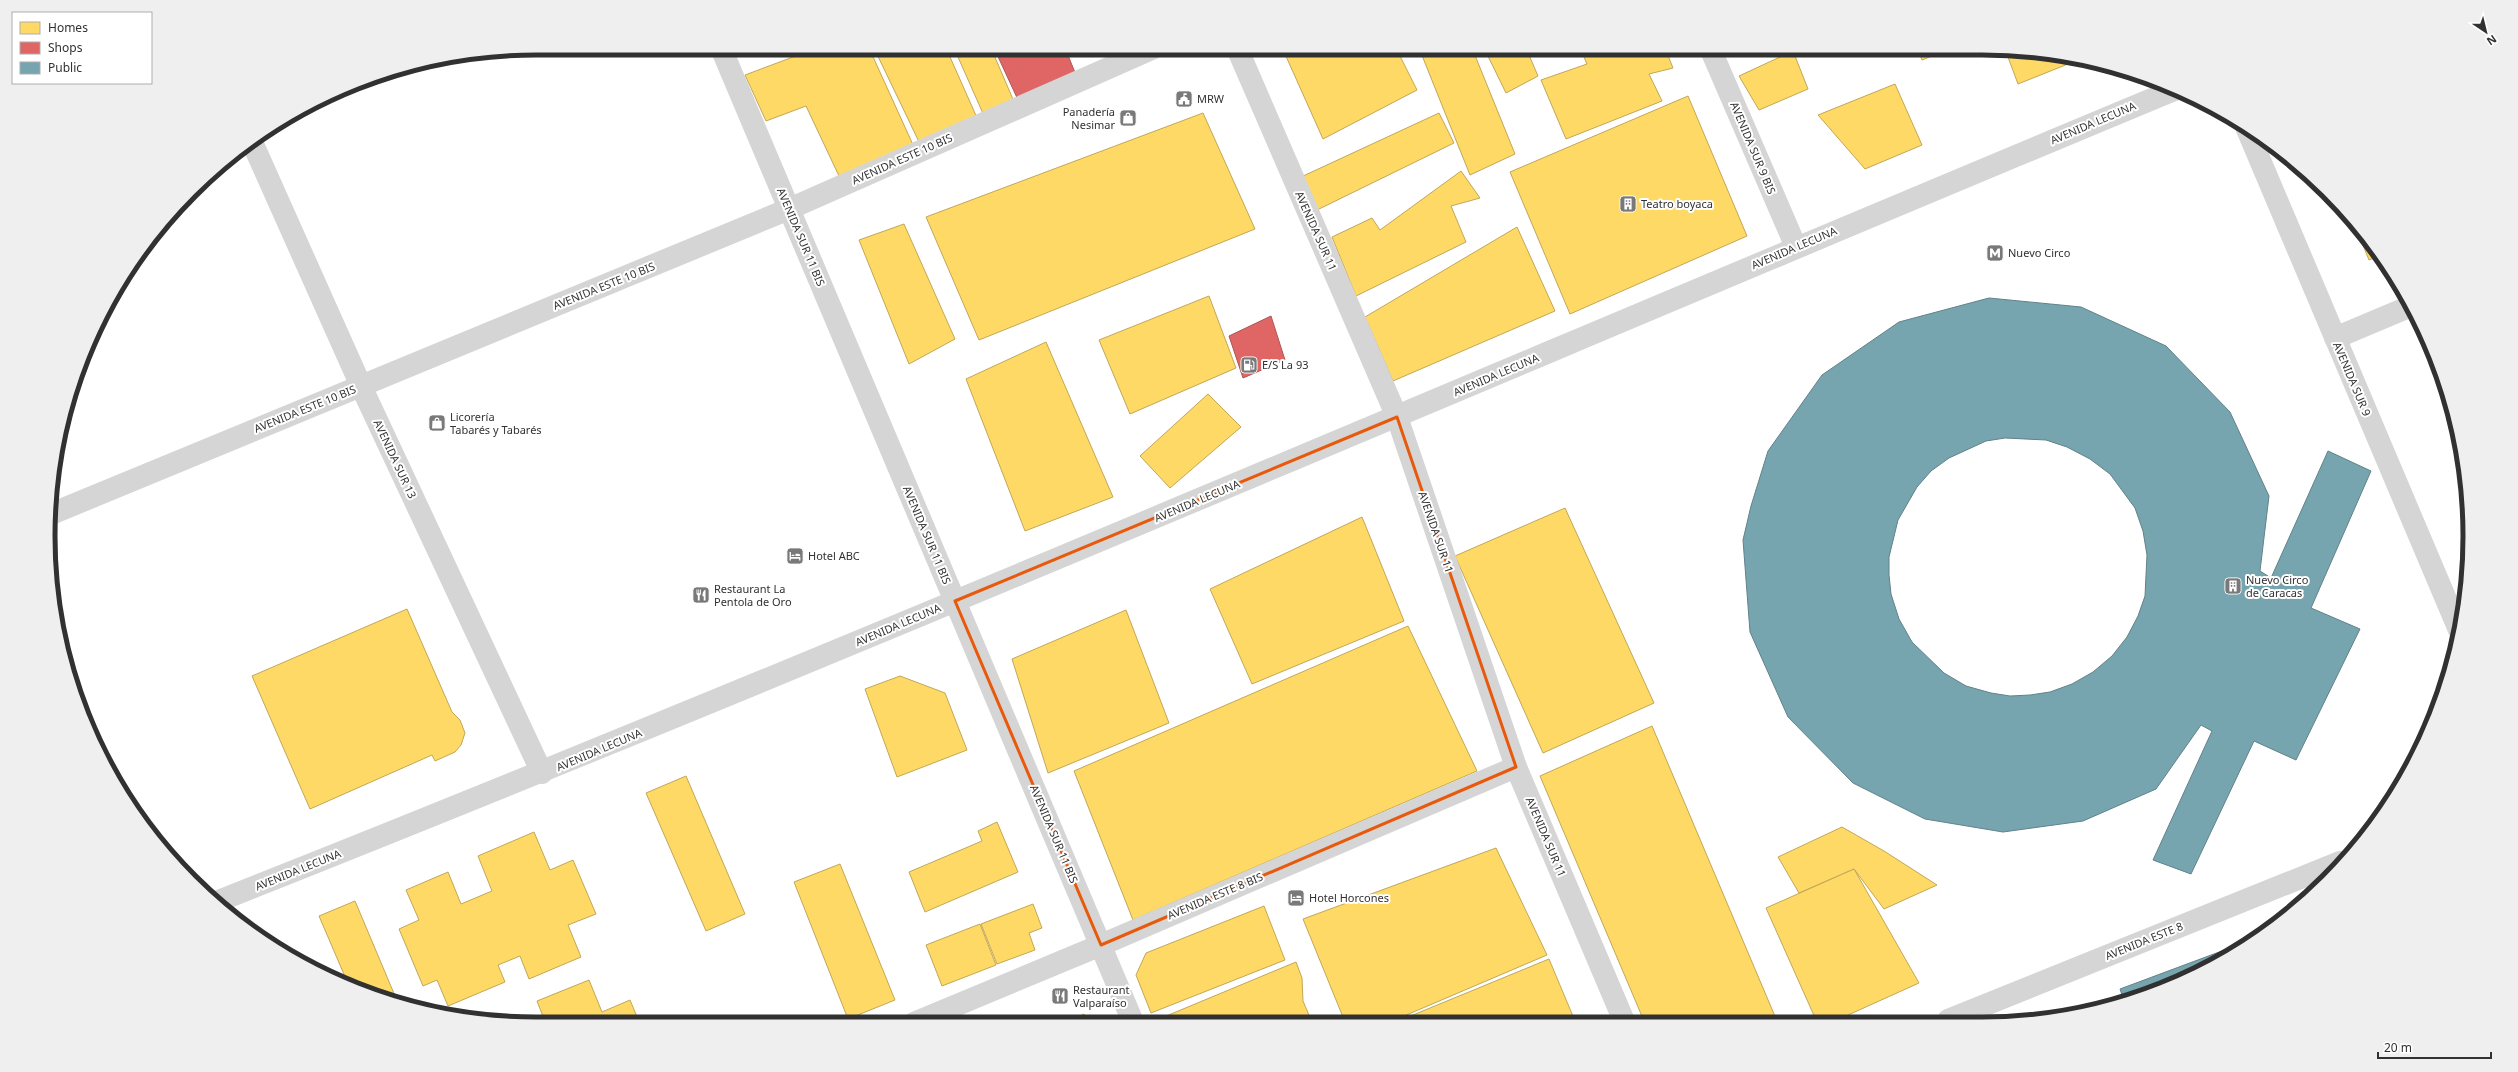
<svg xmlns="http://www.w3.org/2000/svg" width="2518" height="1072" viewBox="0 0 2518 1072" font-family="'Noto Sans',sans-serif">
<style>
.homes{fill:#ffd966;stroke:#c1a756}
.shops{fill:#e06666;stroke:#ac5656}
.public{fill:#76a5af;stroke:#618289;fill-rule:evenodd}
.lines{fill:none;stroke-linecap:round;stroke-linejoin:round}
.minor{stroke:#d5d5d5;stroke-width:22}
.marked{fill:none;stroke:#e8590c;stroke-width:3;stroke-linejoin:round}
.labels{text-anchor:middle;stroke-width:4;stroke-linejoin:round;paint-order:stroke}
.poi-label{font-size:11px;fill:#313131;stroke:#fff;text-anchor:start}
.street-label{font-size:11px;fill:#313131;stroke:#fff}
.rim{fill:none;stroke:#313131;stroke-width:5}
</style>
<rect width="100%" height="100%" fill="#fff"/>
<g class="homes">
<path d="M817,48h52l45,99 -75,29 -33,-70 -40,15 -21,-46z"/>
<path d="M874,48h72l32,72 -57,26z"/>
<path d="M954,48h37l24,56 -30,14z"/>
<path d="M1298,48h98l21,42 -94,49 -38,-85z"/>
<path d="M1419,48h53l43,106 -45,21z"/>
<path d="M1484,48h42l12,28 -32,17z"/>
<path d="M1580,48h85l8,20 -24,6 13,27 -96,38 -25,-59 46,-16z"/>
<path d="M1917,48h35l-30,12z"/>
<path d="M2005,49l41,3 32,8 -60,24z"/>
<path d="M1793,51l15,38 -49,21 -20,-34z"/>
<path d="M1895,84l27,61 -57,24 -47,-54z"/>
<path d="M1688,96l59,140 -177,78 -60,-142z"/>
<path d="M1203,113l52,116 -276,111 -53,-123z"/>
<path d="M1439,113l15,30 -139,68 -14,-34z"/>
<path d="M1461,171l19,27 -29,8 15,36 -110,54 -24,-59 40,-19 8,12z"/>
<path d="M2354,223l15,16 10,17 -10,4z"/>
<path d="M904,224l51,115 -46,25 -50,-124z"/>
<path d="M1517,227l38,84 -162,70 -28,-64z"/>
<path d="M1209,296l27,72 -106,46 -31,-74z"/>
<path d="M1046,342l67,155 -88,34 -59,-152z"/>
<path d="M1208,394l33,33 -71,61 -30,-32z"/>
<path d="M1565,508l89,195 -111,50 -88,-197z"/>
<path d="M1362,517l42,104 -152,63 -42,-95z"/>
<path d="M407,609l45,103 8,8 5,13 -4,12 -6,7 -20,9 -3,-6 -122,54 -58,-133z"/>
<path d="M1126,610l43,113 -121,50 -36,-114z"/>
<path d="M1408,626l69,145 -344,149 -59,-149z"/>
<path d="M900,676l45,17 22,57 -70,27 -32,-88z"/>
<path d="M1652,726l125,295h-133l-104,-245z"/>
<path d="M686,776l59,138 -39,17 -60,-138z"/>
<path d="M997,822l21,50 -93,40 -16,-40 73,-31 -4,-10z"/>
<path d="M1842,827l42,24 53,34 -53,24 -30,-40 -55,24 -21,-36z"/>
<path d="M534,832l16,38 23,-10 23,54 -28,11 13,32 -52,22 -9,-23 -22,9 7,17 -57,24 -11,-26 -14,6 -24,-57 20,-9 -13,-30 42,-18 13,32 31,-13 -14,-35z"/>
<path d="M1496,848l51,107 -157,67h-45l-42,-103z"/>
<path d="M840,864l55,136 -47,19 -54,-137z"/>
<path d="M1854,869l65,114 -82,37h-21l-50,-112z"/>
<path d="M355,901l43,102 -19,-5 -30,-12 -30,-70z"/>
<path d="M1033,904l9,24 -13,5 6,17 -38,14 -16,-40z"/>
<path d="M1264,906l21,54 -134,53 -15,-38 10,-22z"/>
<path d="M980,924l16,41 -54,21 -16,-41z"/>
<path d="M1549,959l26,62 -179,1z"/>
<path d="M1296,962l6,16 1,23 8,19 -151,2 -1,-3z"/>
<path d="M589,980l13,32 28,-12 10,24h-94l-9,-23z"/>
<path d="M1084,1014l3,8 -21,1z"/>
</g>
<g class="shops">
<path d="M994,48h71l11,27 -57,27z"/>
<path d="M1271,316l14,44 -42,18 -14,-42z"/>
</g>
<g class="public">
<path d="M1989,298l92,9 85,39 64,66 39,84 -9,75 11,7 57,-127 43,20 -60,137 49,21 -64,131 -42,-19 -63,133 -38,-14 59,-129 -11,-6 -45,64 -73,32 -80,11 -78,-13 -72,-36 -65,-66 -38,-85 -7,-92 8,-34 17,-55 54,-76 77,-53zM2005,438l41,2 21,7 23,12 20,15 25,34 8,23 4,24 -2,41 -7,20 -11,21 -15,19 -19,16 -21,12 -22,8 -20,3 -20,1 -19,-3 -25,-7 -22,-13 -32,-31 -13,-23 -8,-25 -2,-19v-18l9,-37 19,-33 14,-16 18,-13 37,-17z"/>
<path d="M2246,942l-48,32 -74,27 -4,-12z"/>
</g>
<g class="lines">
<g class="minor">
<path d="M721,48l412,974"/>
<path d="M1237,48l160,369 119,350 108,254"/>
<path d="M1710,48l86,199"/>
<path d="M2246,127l213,503"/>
<path d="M252,142l109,244 181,387"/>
<path d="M2335,338l76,-32"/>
<path d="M51,514l738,-305 365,-161"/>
<path d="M216,902c657,-260 1306,-541 1958,-812"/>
<path d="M1948,1020l392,-158"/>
<path d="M914,1023l187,-78 415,-178"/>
</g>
</g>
<path class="marked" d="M1397,417l119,350 -415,178 -146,-344z"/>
<defs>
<g id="civic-square" transform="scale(0.9)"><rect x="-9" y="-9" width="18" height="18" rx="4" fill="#797979" stroke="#fff"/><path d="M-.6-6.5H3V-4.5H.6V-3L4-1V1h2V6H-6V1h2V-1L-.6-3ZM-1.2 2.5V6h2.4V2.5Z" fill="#fff"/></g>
<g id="shop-square" transform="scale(0.9)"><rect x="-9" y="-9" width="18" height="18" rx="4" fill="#797979" stroke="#fff"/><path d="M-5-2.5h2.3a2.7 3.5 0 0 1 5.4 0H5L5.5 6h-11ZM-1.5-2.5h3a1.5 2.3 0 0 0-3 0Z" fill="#fff"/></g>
<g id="building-square" transform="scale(0.9)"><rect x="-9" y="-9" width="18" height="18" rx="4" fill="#797979" stroke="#fff"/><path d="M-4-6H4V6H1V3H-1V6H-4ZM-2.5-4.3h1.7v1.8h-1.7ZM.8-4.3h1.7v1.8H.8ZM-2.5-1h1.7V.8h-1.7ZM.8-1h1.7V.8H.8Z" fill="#fff"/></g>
<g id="metro-square" transform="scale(0.9)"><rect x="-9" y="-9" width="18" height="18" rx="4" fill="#797979" stroke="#fff"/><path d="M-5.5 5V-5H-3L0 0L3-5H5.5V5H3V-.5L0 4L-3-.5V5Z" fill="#fff"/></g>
<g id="fuel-square" transform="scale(0.9)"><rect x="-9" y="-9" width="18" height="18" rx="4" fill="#797979" stroke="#fff"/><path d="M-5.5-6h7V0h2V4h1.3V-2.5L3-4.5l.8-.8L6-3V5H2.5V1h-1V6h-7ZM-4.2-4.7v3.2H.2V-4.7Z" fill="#fff"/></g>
<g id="hotel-square" transform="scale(0.9)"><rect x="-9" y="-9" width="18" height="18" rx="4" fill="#797979" stroke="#fff"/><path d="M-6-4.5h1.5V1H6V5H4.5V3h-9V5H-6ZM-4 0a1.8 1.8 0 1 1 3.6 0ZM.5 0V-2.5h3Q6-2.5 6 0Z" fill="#fff"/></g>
<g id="restaurant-square" transform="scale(0.9)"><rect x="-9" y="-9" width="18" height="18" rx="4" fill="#797979" stroke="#fff"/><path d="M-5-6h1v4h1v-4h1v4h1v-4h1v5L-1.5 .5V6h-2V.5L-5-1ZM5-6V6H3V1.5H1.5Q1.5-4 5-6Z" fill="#fff"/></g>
</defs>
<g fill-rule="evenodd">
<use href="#civic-square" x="1184" y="99"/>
<use href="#shop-square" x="1128" y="118"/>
<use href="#building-square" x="1628" y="204"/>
<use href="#metro-square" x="1995" y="253"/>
<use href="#fuel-square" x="1249" y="365"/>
<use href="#shop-square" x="437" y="423"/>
<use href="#hotel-square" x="795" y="556"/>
<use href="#building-square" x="2233" y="586"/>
<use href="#restaurant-square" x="701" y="595"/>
<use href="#hotel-square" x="1296" y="898"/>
<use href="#restaurant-square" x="1060" y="996"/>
</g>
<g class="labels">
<g class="poi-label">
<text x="1197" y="103">MRW</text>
<text x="1115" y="116" text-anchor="end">Panadería<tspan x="1115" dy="13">Nesimar</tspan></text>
<text x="1641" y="208">Teatro boyaca</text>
<text x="2008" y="257">Nuevo Circo</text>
<text x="1262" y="369">E/S La 93</text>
<text x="450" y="421">Licorería<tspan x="450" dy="13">Tabarés y Tabarés</tspan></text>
<text x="808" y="560">Hotel ABC</text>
<text x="2246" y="584">Nuevo Circo<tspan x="2246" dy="13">de Caracas</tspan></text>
<text x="714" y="593">Restaurant La<tspan x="714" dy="13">Pentola de Oro</tspan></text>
<text x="1309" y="902">Hotel Horcones</text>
<text x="1073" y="994">Restaurant<tspan x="1073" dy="13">Valparaíso</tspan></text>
</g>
<g class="street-label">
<text transform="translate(2093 123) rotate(-23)" y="4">AVENIDA LECUNA</text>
<text transform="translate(1753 148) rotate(67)" y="4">AVENIDA SUR 9 BIS</text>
<text transform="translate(902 159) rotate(-24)" y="4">AVENIDA ESTE 10 BIS</text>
<text transform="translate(1316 231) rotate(66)" y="4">AVENIDA SUR 11</text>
<text transform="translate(801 237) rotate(67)" y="4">AVENIDA SUR 11 BIS</text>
<text transform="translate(1794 248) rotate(-23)" y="4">AVENIDA LECUNA</text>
<text transform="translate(604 286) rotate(-22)" y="4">AVENIDA ESTE 10 BIS</text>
<text transform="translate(1496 375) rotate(-23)" y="4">AVENIDA LECUNA</text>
<text transform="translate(2352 379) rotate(67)" y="4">AVENIDA SUR 9</text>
<text transform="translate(305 409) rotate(-22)" y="4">AVENIDA ESTE 10 BIS</text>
<text transform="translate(395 459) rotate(65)" y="4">AVENIDA SUR 13</text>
<text transform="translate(1197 501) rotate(-23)" y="4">AVENIDA LECUNA</text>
<text transform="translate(1436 532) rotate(71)" y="4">AVENIDA SUR 11</text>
<text transform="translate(927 535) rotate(67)" y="4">AVENIDA SUR 11 BIS</text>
<text transform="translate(898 625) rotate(-23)" y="4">AVENIDA LECUNA</text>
<text transform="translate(599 750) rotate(-23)" y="4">AVENIDA LECUNA</text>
<text transform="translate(1054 834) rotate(67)" y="4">AVENIDA SUR 11 BIS</text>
<text transform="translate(1546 837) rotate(67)" y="4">AVENIDA SUR 11</text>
<text transform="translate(298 870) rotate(-22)" y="4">AVENIDA LECUNA</text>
<text transform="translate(1215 896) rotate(-23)" y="4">AVENIDA ESTE 8 BIS</text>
<text transform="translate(2144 941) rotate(-22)" y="4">AVENIDA ESTE 8</text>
</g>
</g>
<path d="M0 0H2518V1072H0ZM536 55H1982A481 481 0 0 1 2463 536V536A481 481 0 0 1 1982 1017H536A481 481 0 0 1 55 536V536A481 481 0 0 1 536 55Z" fill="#efefef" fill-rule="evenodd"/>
<path class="rim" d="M536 55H1982A481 481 0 0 1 2463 536V536A481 481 0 0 1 1982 1017H536A481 481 0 0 1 55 536V536A481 481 0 0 1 536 55Z"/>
<rect x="12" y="12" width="140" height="72" fill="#ffffff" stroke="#adadad"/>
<rect x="20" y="22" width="20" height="12" fill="#ffd966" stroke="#adadad"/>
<text x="48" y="32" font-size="12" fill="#313131">Homes</text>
<rect x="20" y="42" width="20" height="12" fill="#e06666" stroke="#adadad"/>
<text x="48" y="52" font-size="12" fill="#313131">Shops</text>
<rect x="20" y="62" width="20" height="12" fill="#76a5af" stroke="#adadad"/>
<text x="48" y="72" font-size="12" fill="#313131">Public</text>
<g transform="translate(2486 32) rotate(145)" stroke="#ffffff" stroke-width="3" paint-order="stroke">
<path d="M0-3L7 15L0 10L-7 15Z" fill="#313131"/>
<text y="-6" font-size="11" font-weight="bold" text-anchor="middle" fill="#313131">N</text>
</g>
<path d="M2378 1052v6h113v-6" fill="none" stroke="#313131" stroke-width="2"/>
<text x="2384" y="1052" font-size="12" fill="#313131" stroke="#ffffff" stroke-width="3" paint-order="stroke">20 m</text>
</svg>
